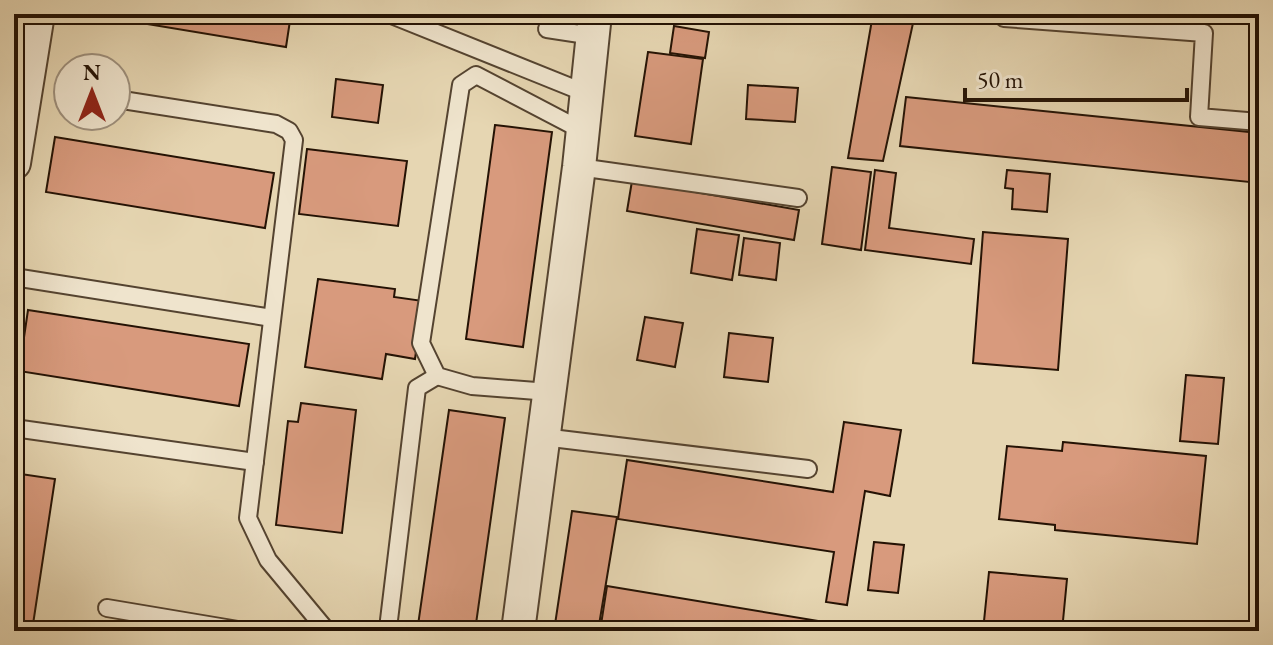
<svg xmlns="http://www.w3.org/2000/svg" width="1273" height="645" viewBox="0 0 1273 645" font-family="'EB Garamond',serif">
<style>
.building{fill:#d89a7d;stroke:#241204;stroke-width:2}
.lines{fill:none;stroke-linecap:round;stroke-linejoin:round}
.lane-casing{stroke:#544330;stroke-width:20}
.street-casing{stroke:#544330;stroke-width:36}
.lane{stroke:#efe4cd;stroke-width:16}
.street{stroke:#efe4cd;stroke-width:32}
</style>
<rect width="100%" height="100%" fill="#e6d6b2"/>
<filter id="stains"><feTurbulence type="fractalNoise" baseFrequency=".0025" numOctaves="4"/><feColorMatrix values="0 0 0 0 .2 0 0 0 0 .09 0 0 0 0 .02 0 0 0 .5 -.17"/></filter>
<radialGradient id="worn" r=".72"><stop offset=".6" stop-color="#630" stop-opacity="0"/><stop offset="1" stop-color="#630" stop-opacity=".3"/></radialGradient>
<g class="building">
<path d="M87,14h204l-5,33z"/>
<path d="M873,14h42l-32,147 -35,-3z"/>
<path d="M674,26l35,6 -4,26 -35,-5z"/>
<path d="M648,52l55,7 -12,85 -56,-8z"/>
<path d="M336,79l47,6 -5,38 -46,-6z"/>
<path d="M748,85l50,3 -3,34 -49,-3z"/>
<path d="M906,97l353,36v50l-359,-37z"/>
<path d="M495,125l57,7 -29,215 -57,-8z"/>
<path d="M55,137l219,36 -9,55 -219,-36z"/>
<path d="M307,149l100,12 -9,65 -99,-12z"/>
<path d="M832,167l39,5 -10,78 -39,-6z"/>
<path d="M875,170l21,3 -7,55 85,11 -3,25 -106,-14z"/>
<path d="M1007,170l43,4 -3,38 -35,-3 1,-20 -8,-1z"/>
<path d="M632,181l167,29 -5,30 -167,-29z"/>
<path d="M697,229l42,6 -7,45 -41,-7z"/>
<path d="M983,232l85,7 -10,131 -85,-7z"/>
<path d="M744,238l36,5 -4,37 -37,-5z"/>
<path d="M318,279l77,10 -1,8 29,4 -8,58 -29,-5 -4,25 -77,-12z"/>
<path d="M28,310l221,34 -10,62 -220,-35z"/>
<path d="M645,317l38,6 -8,44 -38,-7z"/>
<path d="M729,333l44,5 -5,44 -44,-5z"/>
<path d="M1186,375l38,3 -6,66 -38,-3z"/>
<path d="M301,403l55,7 -14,123 -66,-8 12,-104 10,1z"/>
<path d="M449,410l56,8 -30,213 -57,-6z"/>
<path d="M844,422l57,8 -11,66 -25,-5 -18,114 -21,-3 8,-50 -216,-33 9,-59 206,32z"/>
<path d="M1063,442l143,14 -9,88 -142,-14v-5l-56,-6 8,-73 55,5z"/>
<path d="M14,473l41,6 -23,152h-18z"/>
<path d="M572,511l45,6 -19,114h-44z"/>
<path d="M874,542l30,3 -6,48 -30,-3z"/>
<path d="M989,572l78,7 -5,52h-79z"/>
<path d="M607,586l272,45h-279z"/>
<path d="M1215,626l44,4v1h-44z"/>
</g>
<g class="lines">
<g class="lane-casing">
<g id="lane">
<path d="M389,14l199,80"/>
<path d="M1004,14v4l200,15 -5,84 60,5"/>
<path d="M547,29l46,7"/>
<path d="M116,99l160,25 13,7 5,9 -46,378 20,42 59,71"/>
<path d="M579,167l219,31"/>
<path d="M14,277l258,41"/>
<path d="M549,392l-77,-6 -35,-10 -16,-33 40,-258 15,-10 107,56"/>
<path d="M14,428l241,34"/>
<path d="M543,437l265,32"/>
<path d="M107,608l137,23"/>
<path d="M389,620l28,-232 20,-12"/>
</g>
</g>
<g class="street-casing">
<g id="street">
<path d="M14,163l24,-149"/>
<path d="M518,631l61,-464 16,-153"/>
</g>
</g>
<use href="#lane" class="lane"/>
<use href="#street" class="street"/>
</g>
<rect width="1273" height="645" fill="none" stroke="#e6d6b2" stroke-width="48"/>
<rect x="16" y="16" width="1241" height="613" fill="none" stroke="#241204" stroke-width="4"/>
<rect x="24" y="24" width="1225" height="597" fill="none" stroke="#241204" stroke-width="2"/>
<g transform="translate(92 92)"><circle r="38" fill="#efe4cd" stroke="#9e907d" stroke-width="2"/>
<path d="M0-6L14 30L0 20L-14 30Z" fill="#8f2418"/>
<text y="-12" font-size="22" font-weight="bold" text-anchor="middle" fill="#241204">N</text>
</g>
<path d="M965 88v12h222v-12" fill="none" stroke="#241204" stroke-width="4"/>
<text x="977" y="88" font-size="24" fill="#241204" stroke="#efe4cd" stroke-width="6" paint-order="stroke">50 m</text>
<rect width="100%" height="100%" filter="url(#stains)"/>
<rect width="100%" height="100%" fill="url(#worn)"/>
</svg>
